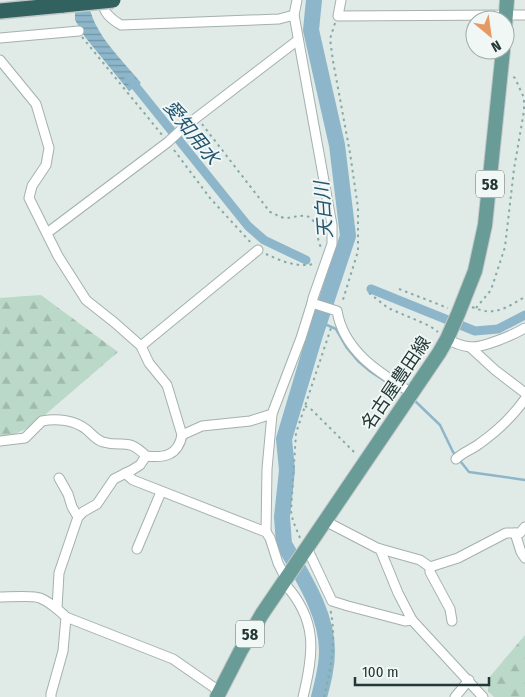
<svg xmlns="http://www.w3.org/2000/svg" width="525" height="697" viewBox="0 0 525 697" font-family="'Fira Sans Condensed','Noto Sans JP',sans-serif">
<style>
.forest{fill:url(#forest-firs)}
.water{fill:url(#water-rules)}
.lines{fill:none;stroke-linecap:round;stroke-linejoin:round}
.stream{stroke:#8db6ca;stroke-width:2.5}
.canal{stroke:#8db6ca;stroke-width:9}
.river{stroke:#8db6ca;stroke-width:16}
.minor-casing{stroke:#a4b1ae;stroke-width:11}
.primary-casing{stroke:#c1c7c7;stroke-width:16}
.motorway-casing{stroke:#c1c7c7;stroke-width:18}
.path{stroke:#84aaa5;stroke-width:2;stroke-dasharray:2.5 4;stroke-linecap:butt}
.minor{stroke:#fff;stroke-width:9}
.primary{stroke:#699b97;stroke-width:14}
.motorway{stroke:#316260;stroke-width:15}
.motorway-bridge-casing{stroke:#c1c7c7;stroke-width:18;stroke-linecap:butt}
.motorway-bridge{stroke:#316260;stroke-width:15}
.labels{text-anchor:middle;stroke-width:4;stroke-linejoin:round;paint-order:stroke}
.shield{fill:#f0f7f5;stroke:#60716f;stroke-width:1}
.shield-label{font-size:16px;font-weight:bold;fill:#233836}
.street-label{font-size:18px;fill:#233836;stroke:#f0f7f5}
.water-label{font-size:19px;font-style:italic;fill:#22556f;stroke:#f0f7f5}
</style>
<defs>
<pattern id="forest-firs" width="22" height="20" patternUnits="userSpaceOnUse" patternTransform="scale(1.25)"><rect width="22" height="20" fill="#bbd9c8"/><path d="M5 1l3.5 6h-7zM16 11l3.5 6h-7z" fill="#a0bbac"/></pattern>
<pattern id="water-rules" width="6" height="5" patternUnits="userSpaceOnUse" patternTransform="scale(1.25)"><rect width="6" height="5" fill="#8db6ca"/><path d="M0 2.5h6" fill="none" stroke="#7395a5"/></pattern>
</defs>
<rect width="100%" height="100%" fill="#e0eae7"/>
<g class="forest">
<path d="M41,295l77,57 -86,74 -32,15v-143z"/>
<path d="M525,635v62h-31l-6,-6v-12z"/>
</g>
<path class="water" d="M75,0h13c4,33 33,58 53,83l-12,8 -44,-54 -10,-17z"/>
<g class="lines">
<g class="stream">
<path d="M320,322l16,7 11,19 11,13 13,11 34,22"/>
<path d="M414,400l26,25 13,27 16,20 56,8"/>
</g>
<g class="canal">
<path d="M129,78l119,148 16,14 42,20"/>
<path d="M371,289l104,42 23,-2 27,-14"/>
</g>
<path class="river" d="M314,0l-3,30 26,115 11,91 -33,99 -31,104 3,31 -5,47 2,27c18,32 43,69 43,107 0,16 -4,31 -8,46"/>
<g class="minor-casing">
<g id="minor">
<path d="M103,0c-1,12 8,19 18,25l158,-6 15,-4"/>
<path d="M341,0l-3,16 187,-1"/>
<path d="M0,38l79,-7"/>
<path d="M0,60l36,44 13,44 -3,17 -14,21 -3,12 29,58 28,44 29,23 26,23 8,17 18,22 15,50c-4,21 -18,23 -36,21 -19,-19 -22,-8 -43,-14 -7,-2 -11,-8 -16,-12 -12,-10 -30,-12 -45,-9l-17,17 -25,3"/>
<path d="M47,233l121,-91 15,-14 115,-88"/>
<path d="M312,303l25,8c7,41 43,62 75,82"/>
<path d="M447,339c7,4 15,7 23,8 13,1 43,-12 55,-19"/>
<path d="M141,346l117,-96"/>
<path d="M472,347h-2l25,23 30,23"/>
<path d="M182,435l20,-9 48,-5 22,-7"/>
<path d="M456,459c7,-7 15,-9 23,-15 17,-12 34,-28 46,-45"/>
<path d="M125,473l8,7 133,52 4,6 8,25 8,16"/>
<path d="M59,478l9,16 4,13 6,10"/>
<path d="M325,521l52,27 43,12 10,7 28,-9 48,-25h14l5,-6"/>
<path d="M266,532l1,-63 5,-55 29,-76 11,-35 1,-5 19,-54v-19l-38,-210 3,-15"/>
<path d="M515,533l6,19 4,6"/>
<path d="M307,548l25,53 16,5 57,15 7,-1"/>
<path d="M137,549l24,-57"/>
<path d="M380,549l18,44 14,27 71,77"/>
<path d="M430,567v5l20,37 2,12"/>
<path d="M284,583c34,37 30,69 19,114"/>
<path d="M0,597c8,0 34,-2 40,1 8,3 20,13 26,19l107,42 46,32"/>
<path d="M57,608l2,-35 19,-56 5,-5 14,-8 17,-25 18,-9 8,-5 6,-9"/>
<path d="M51,697v-3l12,-43 3,-34"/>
<path d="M455,697l14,-17"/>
</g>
</g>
<g class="primary-casing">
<g id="primary">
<path d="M505,26l2,-26"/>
<path d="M217,697l23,-45 22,-38 177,-261 8,-14 11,-25 17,-43 10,-46 18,-175"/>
</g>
</g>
<g class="motorway-casing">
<path id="motorway" d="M0,11l63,-6"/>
</g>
<g class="path">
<path d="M335,23l-5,16 3,22 17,92 8,55v43l-16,52"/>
<path d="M82,37l81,99"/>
<path d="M202,124l68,88c5,2 9,5 15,6 10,0 23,-7 29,4 5,8 2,18 8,27"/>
<path d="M174,150l36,48 42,46"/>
<path d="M266,254c15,7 34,15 50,9"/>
<path d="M399,289l49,19"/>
<path d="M369,293l19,15 42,18 8,6"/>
<path d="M472,307c23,10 33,1 53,-10"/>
<path d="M476,308l15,-18 14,-43 9,-78 10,-58v-13l-9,-20 -3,-2"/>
<path d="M305,406l7,4 44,44"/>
<path d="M300,538l-7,-17 -2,-10 5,-78 36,-108"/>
<path d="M324,697c7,-29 13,-59 6,-89"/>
</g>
<use href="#minor" class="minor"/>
<use href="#primary" class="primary"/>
<use href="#motorway" class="motorway"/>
<g class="motorway-bridge-casing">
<path id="motorway-bridge" d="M63,5l50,-5"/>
</g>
<use href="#motorway-bridge" class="motorway-bridge"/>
</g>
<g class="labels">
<g class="shield">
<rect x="476" y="170.5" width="28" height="27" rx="4"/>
<rect x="236" y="620.5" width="28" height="27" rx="4"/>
</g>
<g class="shield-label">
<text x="490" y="190">58</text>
<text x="250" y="640">58</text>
</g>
<g class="street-label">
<text transform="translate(396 383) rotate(-56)" y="6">名古屋豊田線</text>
</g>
<g class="water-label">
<text transform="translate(192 132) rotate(51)" y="7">愛知用水</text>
<text transform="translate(323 210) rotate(-94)" y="7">天白川</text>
</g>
</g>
<g transform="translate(490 35) rotate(151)"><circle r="24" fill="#f0f7f5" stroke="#9eaba9"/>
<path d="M0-4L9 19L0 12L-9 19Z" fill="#e59963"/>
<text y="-8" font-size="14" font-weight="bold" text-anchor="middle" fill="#233836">N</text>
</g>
<path d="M355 677v8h134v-8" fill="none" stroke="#233836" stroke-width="2.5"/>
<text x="362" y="677" font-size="15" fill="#233836" stroke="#f0f7f5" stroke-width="4" paint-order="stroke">100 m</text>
</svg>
